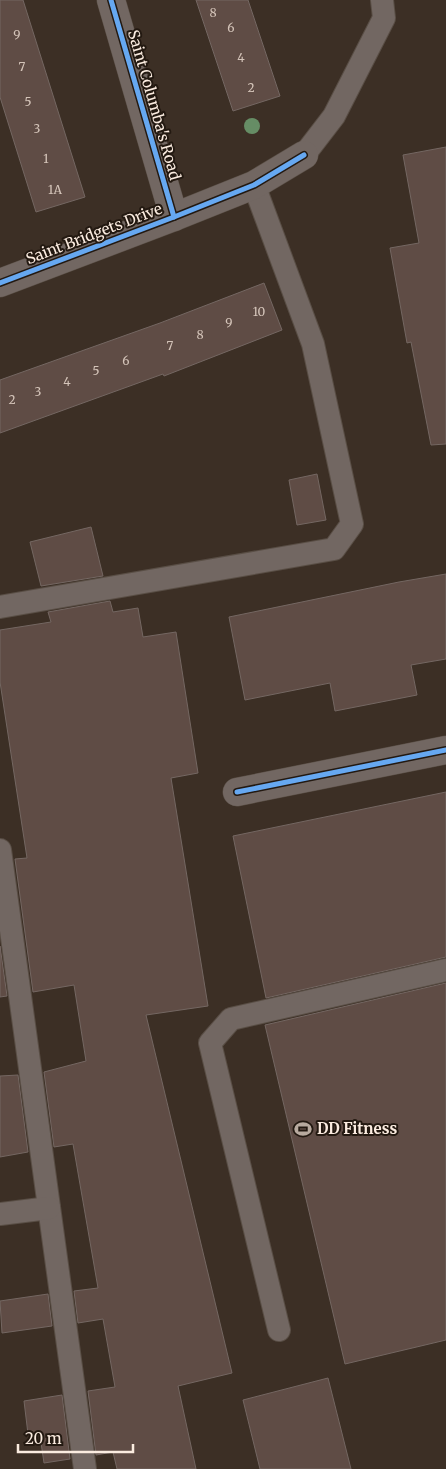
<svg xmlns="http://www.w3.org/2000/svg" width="446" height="1469" viewBox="0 0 446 1469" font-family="Merriweather,serif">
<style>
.building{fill:#5f4c45;stroke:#746762}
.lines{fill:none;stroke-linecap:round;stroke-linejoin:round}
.service-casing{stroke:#594e45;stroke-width:24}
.minor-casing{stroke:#594e45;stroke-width:29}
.service{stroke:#726762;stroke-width:22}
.minor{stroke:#726762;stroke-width:28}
.cycleway-casing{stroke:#231911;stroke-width:8}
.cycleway{stroke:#66a8f1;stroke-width:5}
.tree{fill:#668d65}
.labels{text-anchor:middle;stroke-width:4;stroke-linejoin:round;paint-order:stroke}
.number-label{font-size:12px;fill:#d4c4b9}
.street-label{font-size:15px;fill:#fbece0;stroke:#231911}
.poi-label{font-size:15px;font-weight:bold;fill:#fbece0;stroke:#231911;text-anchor:start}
</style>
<rect width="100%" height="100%" fill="#3c2f25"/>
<g class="building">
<path d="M0,0h23l62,197 -49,15 -36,-115z"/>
<path d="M196,0h52l32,96 -47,15z"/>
<path d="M446,147v297l-15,1 -20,-103 -4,1 -17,-95 29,-5 -16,-88z"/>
<path d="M264,283l18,47 -118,46 -1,-2 -163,59v-53l160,-57z"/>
<path d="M317,474l9,46 -29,5 -8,-45z"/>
<path d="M91,527l12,49 -62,10 -11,-44z"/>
<path d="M446,574v85l-35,6 6,30 -82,16 -5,-28 -85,17 -16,-83 170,-35z"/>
<path d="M110,601l3,11 25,-4 5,29 33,-5 22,141 -27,5 37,228 -62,9 86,358 -54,13 18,83h-79l-4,-17 -17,3 -8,-64 27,-4 -12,-68 -25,4 -4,-32 24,-3 -25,-144 -19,3 -10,-75 42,-11 -12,-76 -41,7 -18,-133 12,-1 -27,-176v-52l51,-8 -3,-10z"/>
<path d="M446,792v165l-180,41 -33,-162z"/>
<path d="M0,946l7,50 -7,1z"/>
<path d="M446,983v357l-101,24 -80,-339z"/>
<path d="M18,1075l10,77 -28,5v-81z"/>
<path d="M48,1294l4,32 -50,7 -2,-32z"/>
<path d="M328,1378l23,91h-91l-17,-69z"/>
<path d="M62,1395l8,64 -26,4 -4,-27 -12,-2 -4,-33z"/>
</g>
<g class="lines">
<g class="service-casing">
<g id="service">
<path d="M304,155l30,-39 50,-98 -2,-18"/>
<path d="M0,607l334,-58 18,-25 -39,-180 -59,-159"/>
<path d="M0,850l85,619"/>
<path d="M0,1214l49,-6"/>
<path d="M279,1330l-69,-287 21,-24 215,-49"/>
</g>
</g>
<g class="minor-casing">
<g id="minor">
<path d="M111,0l63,217"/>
<path d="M0,283l174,-66 80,-32 50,-30"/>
<path d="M237,792l209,-42"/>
</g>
</g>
<use href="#service" class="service"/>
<use href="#minor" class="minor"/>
<g class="cycleway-casing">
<g id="cycleway">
<path d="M111,0l63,217"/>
<path d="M0,283l174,-66 80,-32 50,-30"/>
<path d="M237,792l209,-42"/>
</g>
</g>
<use href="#cycleway" class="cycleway"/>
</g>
<circle class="tree" cx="252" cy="126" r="8"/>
<defs>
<g id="stadium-bare" transform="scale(1.35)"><path d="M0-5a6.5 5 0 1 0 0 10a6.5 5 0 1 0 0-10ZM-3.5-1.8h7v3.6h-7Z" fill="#b8aa9f" stroke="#231911" stroke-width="2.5" paint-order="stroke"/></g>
</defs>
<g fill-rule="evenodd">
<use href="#stadium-bare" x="303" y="1129"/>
</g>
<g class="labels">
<g class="number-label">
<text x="213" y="17">8</text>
<text x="231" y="32">6</text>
<text x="17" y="39">9</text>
<text x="241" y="62">4</text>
<text x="22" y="71">7</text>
<text x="251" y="92">2</text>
<text x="28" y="106">5</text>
<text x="37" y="133">3</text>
<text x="46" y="163">1</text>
<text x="55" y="194">1A</text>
<text x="259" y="316">10</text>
<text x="229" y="327">9</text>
<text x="200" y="339">8</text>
<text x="170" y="350">7</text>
<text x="126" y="365">6</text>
<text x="96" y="375">5</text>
<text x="67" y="386">4</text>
<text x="38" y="396">3</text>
<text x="12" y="404">2</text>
</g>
<g class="street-label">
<text transform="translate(154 105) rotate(74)" y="5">Saint Columba's Road</text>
<text transform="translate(94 234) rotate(-21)" y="5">Saint Bridgets Drive</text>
</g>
<g class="poi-label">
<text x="317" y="1134">DD Fitness</text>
</g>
</g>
<path d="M18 1444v8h115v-8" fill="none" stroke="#fbece0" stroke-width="2.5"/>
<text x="25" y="1444" font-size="15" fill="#fbece0" stroke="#231911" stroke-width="4" paint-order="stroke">20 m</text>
</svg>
